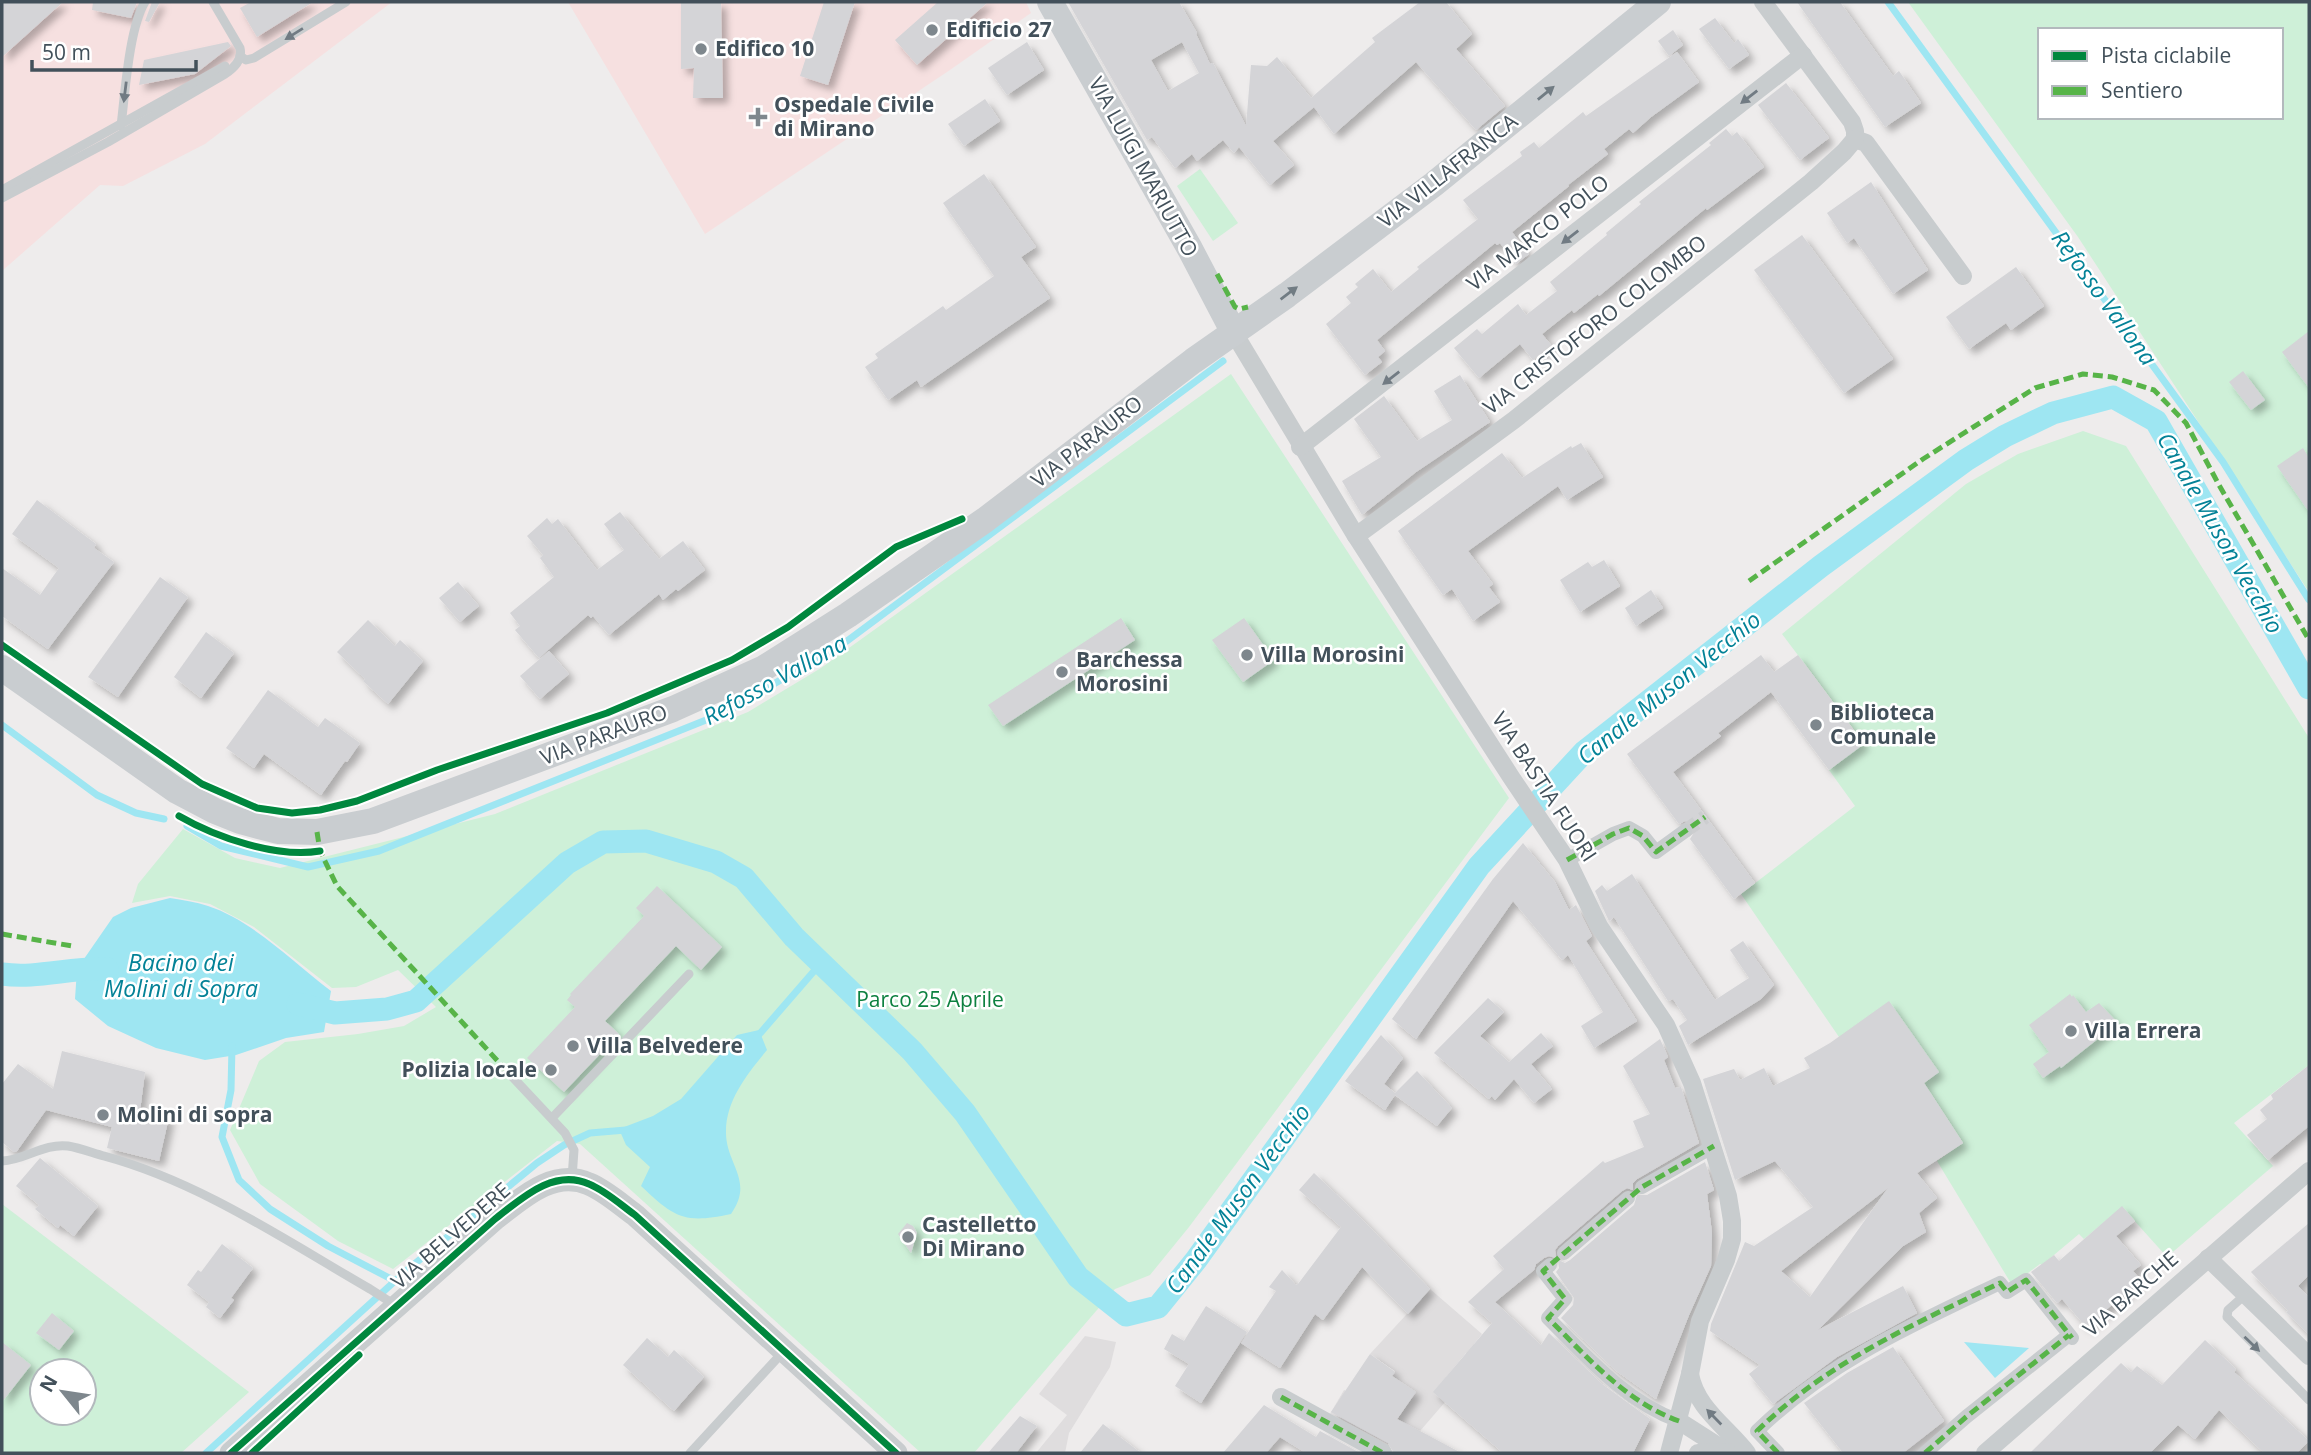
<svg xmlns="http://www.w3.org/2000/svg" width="2311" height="1455" viewBox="0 0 2311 1455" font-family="'Open Sans',sans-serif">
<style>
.education{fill:#dfddde}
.medical{fill:#f6e0e0}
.green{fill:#cef0d8;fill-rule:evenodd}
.water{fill:#9ee6f2}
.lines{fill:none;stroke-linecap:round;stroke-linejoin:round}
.stream{stroke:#9ee6f2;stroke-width:7}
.canal{stroke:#9ee6f2;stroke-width:23}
.building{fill:#d4d4d7;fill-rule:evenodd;filter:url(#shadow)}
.pedestrian-tunnel{stroke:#cccdcf;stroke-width:14;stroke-dasharray:14 7;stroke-linecap:butt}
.service{stroke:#c8ccce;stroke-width:9}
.pedestrian{stroke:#c8ccce;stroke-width:14}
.minor{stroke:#c8ccce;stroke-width:18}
.tertiary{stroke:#c8ccce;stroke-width:23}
.secondary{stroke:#c9cdd0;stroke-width:26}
.quiet{stroke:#57b448;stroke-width:5;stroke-dasharray:10 5;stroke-linecap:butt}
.cycleway-casing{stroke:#fff;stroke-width:11}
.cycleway{stroke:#00873e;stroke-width:7}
.oneway{fill:#717b83}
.oneway2{fill:#717c83}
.poi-dot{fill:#7e878d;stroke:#fff;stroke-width:2.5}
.labels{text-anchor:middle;stroke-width:5;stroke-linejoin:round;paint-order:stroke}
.poi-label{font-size:21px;font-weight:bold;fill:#42505a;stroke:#fff;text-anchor:start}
.street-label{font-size:21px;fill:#42505a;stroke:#fff}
.park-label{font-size:21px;fill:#0d8140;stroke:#fff}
.water-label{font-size:23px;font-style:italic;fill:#038297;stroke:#fff}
</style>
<defs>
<filter id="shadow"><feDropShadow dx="5.5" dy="5.5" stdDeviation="3.5" flood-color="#0004"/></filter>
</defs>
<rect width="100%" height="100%" fill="#eeecec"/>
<g class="education">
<path d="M1430,1289l52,45 -8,10 40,35 -34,-14 -14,-12 -20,24 6,17 -32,37 41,22h-55l-76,-39 14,-24 54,29 17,-27 -23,-16 3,-5 -25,-17z"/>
<path d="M1085,1336l31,6 -6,25 -41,66 -4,20h-29l31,-38 -28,-21z"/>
</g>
<g class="medical">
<path d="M2,2h390l-187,142 -82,42 -23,-1 -98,86z"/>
<path d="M568,2h458l5,11 -81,57 -245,164z"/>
</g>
<g class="green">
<path d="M1908,2h401v590l-231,-355zM2040,30h241v87h-241z"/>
<path d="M1200,169l38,54 -25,18 -36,-55z"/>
<path d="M1231,374l278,424 -320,429 -39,48 -35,14 -141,164h-53l-341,-309 -23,-3 -164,128 -55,-28 -78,-57 -30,-54 29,-69 26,-19 73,-8 46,-8 32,-19 -38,-37 -42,17 -24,1 -78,-61 -44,-23 -40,-8 -38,7 6,-19 45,-55 52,29 45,10 215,-54 253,-102 73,-44z"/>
<path d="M2083,431l43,15 183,292v327l-75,58 39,43 -106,91 -45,-50 -38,32 -5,-5 -37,31 -2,-1 -28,21 -75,-124 26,-18 -39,-60 15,-11 -100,-35 -98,-143 114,-88 -26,-36 35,-27 -82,-109 184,-150 52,-30z"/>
<path d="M2,1204l247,188 -68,61h-179zM42,1371h42v42h-42z"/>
</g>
<g class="water">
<path d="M170,898c12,2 26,4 38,8 44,14 86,57 123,85l-7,41 -38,6 -50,17 -31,5 -49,-12 -48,-22 -33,-27 2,-30 36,-52 18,-9z"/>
<path d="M759,1030l8,20c-19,23 -41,50 -41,81 -1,33 29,49 5,83 -47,10 -56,4 -90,-28l9,-19 -24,-22 -7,-16 34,-13 28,-17 56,-64z"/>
<path d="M1964,1342l65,6 -34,30z"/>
</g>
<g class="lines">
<g class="stream">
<path d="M1888,2l335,460 86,138"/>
<path d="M2,725l95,70 39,18 28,6"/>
<path d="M187,826l34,20 87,21 71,-16 347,-139 121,-71 376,-280"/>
<path d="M756,1038l65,-75"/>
<path d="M232,1046l-1,44 -9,47 17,43 31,29 58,37 67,35"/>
<path d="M206,1453l200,-182 131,-108 27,-18 26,-12 36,-3"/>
</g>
<g class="canal">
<path d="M2,974c35,5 70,-7 105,-5"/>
<path d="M298,1004l37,9 52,-4 29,-8 151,-138 36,-21 43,-1 70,21 28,16 50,59 118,114 53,62 113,164 48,38 32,-8 38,-47 283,-394 105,-114 237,-186 145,-106 39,-24 48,-23 60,-16 43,24 153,267"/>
</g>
</g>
<g class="building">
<path d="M2,2h61l-61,55z"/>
<path d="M93,2h44l-6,16 -39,-8z"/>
<path d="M152,2h8l-11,20 -4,-1z"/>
<path d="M251,2h62l-56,35 -17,-29z"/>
<path d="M681,2h40l2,96h-30l1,-30 -13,1z"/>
<path d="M824,2h31l-27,83 -28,-9z"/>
<path d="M938,2h50l-71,63 -22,-25z"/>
<path d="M1068,2h111l18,31 -1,1 14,30 3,-1 33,63 5,-61 16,1 10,-9 34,41 64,-56 -3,-4 48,-36h26l26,32 -16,15 49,57 -29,24 -60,-68 -82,72 -20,-27 -41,34 21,24 -24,20 -31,-38 -5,6 -11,-13 -26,21 -5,-7 -17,14 -23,-31 -5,3zM1182,42l17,31 -31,18 -17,-31z"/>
<path d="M1797,2h43l53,74 6,-5 22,32 -36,24z"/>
<path d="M1715,18l19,25 4,-4 11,16 -20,14 -30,-40z"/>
<path d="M1673,30l10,15 -14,11 -11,-15z"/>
<path d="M228,42l3,4 -36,28 -56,11 5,-25z"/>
<path d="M1027,42l17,28 -37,25 -19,-27z"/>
<path d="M1677,52l22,30 -48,35 -18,16 -4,-4 -25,20 4,5 -40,31 1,1 -57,46 17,22 -13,10 -16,-21 -3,2 -2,-2 -118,97 8,11 -7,6 4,5 -17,13 -39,-51 25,-21 -5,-6 12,-10 -3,-3 18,-15 18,23 28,-23 -2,-2 61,-48 -15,-19 59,-44 -2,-4 14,-10 5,6 44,-36 3,4z"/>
<path d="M1786,83l43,55 -29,22 -42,-55z"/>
<path d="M985,99l15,22 -36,25 -16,-22z"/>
<path d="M1726,129l6,7 5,-4 27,35 -57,43 -1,-2 -107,88 -1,-2 -24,19 -2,-3 -30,24 9,11 -18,15 -13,-16 -41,34 -25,-30 23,-19 5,5 36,-30 8,11 31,-24 -7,-9 57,-47 -1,-2 35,-29 -2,-2 72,-57 -2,-2z"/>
<path d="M984,174l52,73 -15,10 29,41 -129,89 -4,-7 -29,20 -23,-33 13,-9 -3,-4 68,-48 3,4 48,-34 -51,-73z"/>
<path d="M1871,182l57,88 -35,24 -39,-56 -7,5 -20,-30z"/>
<path d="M1802,235l91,124 -49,34 -90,-123z"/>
<path d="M2016,267l28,39 -33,24 -5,-7 -37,26 -23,-32z"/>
<path d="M2309,331v57l-27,-36z"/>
<path d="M2243,371l22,29 -14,10 -22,-28z"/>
<path d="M1460,375l30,47 -74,50 -54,43 -20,-34 39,-24 -27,-38 30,-23 33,45 35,-21 -18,-29z"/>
<path d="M1581,443l22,34 -36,23 -9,-14 -90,65 25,33 -4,3 11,15 -27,19 -21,-32 -9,6 -45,-64 104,-78 20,25 49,-32 1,2z"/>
<path d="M2303,448l6,10v54l-32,-46z"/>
<path d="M37,500l59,44 -2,4 20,14 -66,87 -46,-33v-48l38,27 19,-27 -47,-34z"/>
<path d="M620,512l39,47 24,-18 22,29 -27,21 -2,-2 -13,11 -4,-6 -50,41 -16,-19 -2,2 -3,-3 -49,43 -24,-28 5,-4 -10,-13 44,-36 -14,-19 3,-3 -16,-19 20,-18 5,6 6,-5 39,51 27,-20 -20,-26z"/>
<path d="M1604,560l16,26 -40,26 -20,-32 28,-18 4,5z"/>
<path d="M160,577l28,20 -70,100 -30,-20z"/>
<path d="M458,582l21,24 -19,16 -21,-24z"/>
<path d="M1651,590l12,18 -27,18 -11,-18z"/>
<path d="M1121,618l14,22 -132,86 -15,-21z"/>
<path d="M1244,618l30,42 -31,22 -31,-42z"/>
<path d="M368,620l27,26 5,-6 23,21 -35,43 -25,-23 2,-2 -28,-27z"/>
<path d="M206,632l28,21 -33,45 -27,-21z"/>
<path d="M549,651l20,23 -29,25 -20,-23z"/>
<path d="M1761,655l13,17 24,-17 66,89 -35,26 -58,-78 -53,41 3,3 -48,36 82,111 -21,16 -44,-60 5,-8 -3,-6 -7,-4 -6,3 -52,-70z"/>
<path d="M268,690l50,37 7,-9 35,25 -13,19 -2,-1 -24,34 -57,-41 -10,14 -28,-20z"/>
<path d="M1523,843l32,39 14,28 7,-5 16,31 -6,5 51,80 -43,27 -13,-22 22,-14 -35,-57 -6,5 -49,-59 -97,138 -24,-20 101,-140z"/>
<path d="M1632,874l83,126 34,-22 -19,-28 13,-9 31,44 -13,14 -73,46 -9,-19 8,-6 -14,-21 -5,2 -54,-84 -5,4 -14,-30 7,-6 5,6z"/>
<path d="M657,886l65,61 -21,23 -25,-24 -71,75 14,13 -55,58 -37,-34 48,-51 -8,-7 4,-5 -1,-1 74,-78 -8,-8z"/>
<path d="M2070,994l2,3 1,-2 13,17 13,-9 19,20 -57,45 -1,-2 -17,12 -10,-14 16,-12 -20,-27z"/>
<path d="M1488,998l16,14 -24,24 29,26 32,-29 12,13 -22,18 21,25 -18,14 -20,-24 -19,21 -3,-4 -3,3 -55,-46z"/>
<path d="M1889,1001l50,71 -15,11 39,60 -46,30 20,25 -18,15 7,19 -23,14 -85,84 85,-44 14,27 -80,44 -64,47 -24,-30 11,-9 -50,-34 1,-7 34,-82 9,4 59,-39 -38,-46 -40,19 -32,-101 31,-10 6,11 24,-12 9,18 37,-18 -6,-10 26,-15zM1888,1188l-78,109 -29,-26z"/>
<path d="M1381,1035l22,23 -19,26 11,9 22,-22 35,37 -15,18 -42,-31 -10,15 -40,-29z"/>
<path d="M1660,1039l8,18 -4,3 11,28 6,-1 18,56 -62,36 -4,4v7l-6,-2 -5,3 -64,55 -3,4 1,8 -7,-2 -5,2 -8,6 -2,6 -39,32 46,43 8,-12 53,51 48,35 -17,34h-130l-70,-61 59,-69 -24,-21 36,-33 -11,-13 110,-95 2,2 39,-16 -11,-26 17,-7 -27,-48z"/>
<path d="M62,1051l83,21 -5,39 29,6 -10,44 -52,-13 5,-21 -66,-17 -29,41 -3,1 -12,-10v-58l16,-20 35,25z"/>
<path d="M2309,1065v61l-41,34 -21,-25 20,-16 -7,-9 13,-11 -2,-4z"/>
<path d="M40,1158l58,48 -24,30 -14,-11 -2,3 -23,-19 4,-4 -23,-19z"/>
<path d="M1705,1162l9,28 -7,4 5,39 -1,33 -22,49 -33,84 -41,-29 -54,-52 12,-13 1,-7 -18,-26 3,-4 -1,-8 7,3 5,-3 64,-55 3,-10h10z"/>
<path d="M1314,1173l39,37 77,79 -22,25 -46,-47 -39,53 -8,-6 -35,54 -39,-25 35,-52 -7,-4 13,-17 14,15 2,-1 43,-57 -42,-37z"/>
<path d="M2122,1206l13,15 -19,15 25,29 -8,6 8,9 -55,47 -24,-28 -5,4 -26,-31 23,-17 5,6z"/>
<path d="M907,1223l6,3 4,7 -6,20 -13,-19z"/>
<path d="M2309,1223v52l-11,11 11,11v38l-23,-23 2,-1 -37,-39z"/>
<path d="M222,1244l31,24 -22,30 3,2 -14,18 -14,-11 3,-5 -22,-17 11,-15 3,2z"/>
<path d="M1206,1306l41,26 -46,71 -26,-17 14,-22 -25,-15 8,-15 12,7z"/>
<path d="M52,1313l22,18 -15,19 -23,-17z"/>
<path d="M647,1338l21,19 6,-7 30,27 -30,34 -51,-46z"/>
<path d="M2205,1340l31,29 -2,3 75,69 -12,12h-33l-45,-43 -24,29 -17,-14 -28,28h-120l91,-90 10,9 6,-6 25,19z"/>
<path d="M2,1342l29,23 -29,37z"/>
<path d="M1893,1347l51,74 -41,32h-60l-39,-50 43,-30z"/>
<path d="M1370,1354l25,18 -3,4 24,16 -19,27 64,34h-67l-6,-10 -57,-31z"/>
<path d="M1264,1405l52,32 4,-6 40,22h-54l-26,-16 -14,16h-43z"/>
<path d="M1020,1416l17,10 -21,27h-28z"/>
<path d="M1103,1424l38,29h-61z"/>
</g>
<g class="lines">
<path class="pedestrian-tunnel" d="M1685,831l20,-14"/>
<g class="service">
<path d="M240,56l6,4 8,-2 92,-56"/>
<path d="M121,126c4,-32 8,-98 24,-124"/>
<path d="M2,190l223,-124"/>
<path d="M2,198l106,-56 117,-68c9,-6 18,-14 15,-26l-27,-46"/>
<path d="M506,1070l59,63 9,17 -2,28"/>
<path d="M552,1118l137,-144"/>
<path d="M2,1161c23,-1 42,-18 66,-15 12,2 25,7 36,10 96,26 181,84 266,133l25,16"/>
<path d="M2246,1294l-18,16 -1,7 82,83"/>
<path d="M690,1453l93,-101"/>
</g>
<g class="pedestrian">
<path d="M1567,860l46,-26 16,-6 14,8 13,16 29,-21"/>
<path d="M1642,1187l72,-41"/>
<path d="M1564,1253l64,-55"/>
<path d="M1550,1265l-7,6 22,28 -17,19c39,39 78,84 131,103"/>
<path d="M1778,1453l-21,-22c71,-69 155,-106 243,-148l7,9 19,-12 46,58"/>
<path d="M1925,1453l41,-36 103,-82"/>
</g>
<g class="minor">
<path d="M1763,2l89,120 3,9v8l11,4 97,133"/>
<path d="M1234,333l122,203 155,241 56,83 32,66 67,99 26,58 36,113 4,25v18l-6,21 -26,61 -10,53 -21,79"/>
<path d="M1300,447l503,-392"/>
<path d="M1356,536l158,-116 297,-238 33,-30 11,-13"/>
<path d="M2208,1258l101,98"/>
<path d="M1690,1374c6,34 37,53 57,79"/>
<path d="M1281,1397l102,56"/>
<path d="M1679,1421l47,30"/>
<path d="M1698,1453l29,-1"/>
<path d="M1985,1453l324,-282"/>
</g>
<path class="tertiary" d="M231,1453l264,-234c26,-20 58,-51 94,-35 17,7 32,21 46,31l261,238"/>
<g class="secondary">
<path d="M1050,2l140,247 44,84"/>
<path d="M2,668l175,123 38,20 25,10 38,10 39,1 56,-11 300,-112 91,-41 84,-53 137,-95 208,-159 94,-66 147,-111 224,-182"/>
</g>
<g class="quiet">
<path d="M1217,274l18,33 4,2 9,-2"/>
<path d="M1749,581l174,-122 112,-71 48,-14 29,3 42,13 32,33 33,62 90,155"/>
<path d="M317,832l3,19 17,35 169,184"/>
<path d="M1567,860l46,-26 16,-6 14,8 13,16 49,-35"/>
<path d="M2,934l70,12"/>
<path d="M1281,1397l102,56"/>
<path d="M1679,1421c-53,-19 -92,-64 -131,-103l17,-19 -22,-28 99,-84 72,-41"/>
<path d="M1778,1453l-21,-22c71,-69 155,-106 243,-148l7,9 19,-12 46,58"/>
<path d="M1925,1453l41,-36 103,-82"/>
</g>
<g class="cycleway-casing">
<g id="cycleway">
<path d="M2,645l200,139 55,24 35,5 28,-3 37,-9 80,-31 170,-57 125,-53 56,-33 108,-80 66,-28"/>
<path d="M179,816c38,22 98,42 141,35"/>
<path d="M231,1453l264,-234c26,-20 58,-51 94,-35 17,7 32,21 46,31l261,238"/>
<path d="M252,1453l107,-98"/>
</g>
</g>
<use href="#cycleway" class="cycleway"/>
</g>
<defs><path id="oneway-solid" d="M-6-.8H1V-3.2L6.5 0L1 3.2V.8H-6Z" transform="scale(1.75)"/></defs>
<g class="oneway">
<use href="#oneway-solid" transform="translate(294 34) rotate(148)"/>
<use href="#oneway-solid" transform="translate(125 92) rotate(97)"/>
<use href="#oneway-solid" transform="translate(1749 97) rotate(142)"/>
<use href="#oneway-solid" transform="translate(1570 237) rotate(142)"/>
<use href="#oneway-solid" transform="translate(1391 378) rotate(142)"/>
<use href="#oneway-solid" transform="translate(2252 1344) rotate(44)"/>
<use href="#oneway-solid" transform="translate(1714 1417) rotate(-134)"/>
</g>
<g class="oneway2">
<use href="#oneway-solid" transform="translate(1546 93) rotate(-39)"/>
<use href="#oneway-solid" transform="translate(1289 293) rotate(-37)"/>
</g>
<g class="poi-dot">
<circle cx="932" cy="30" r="7"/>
<circle cx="701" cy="49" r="7"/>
<path d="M754.5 106.5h7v7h7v7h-7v7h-7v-7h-7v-7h7z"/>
<circle cx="1247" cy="655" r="7"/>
<circle cx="1062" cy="672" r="7"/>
<circle cx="1816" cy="725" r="7"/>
<circle cx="2071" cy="1031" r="7"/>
<circle cx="573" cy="1046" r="7"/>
<circle cx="551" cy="1070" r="7"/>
<circle cx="103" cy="1115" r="7"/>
<circle cx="908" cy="1237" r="7"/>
</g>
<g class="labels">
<g class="poi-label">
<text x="946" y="37">Edificio 27</text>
<text x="715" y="56">Edifico 10</text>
<text x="774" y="112">Ospedale Civile<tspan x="774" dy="24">di Mirano</tspan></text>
<text x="1261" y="662">Villa Morosini</text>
<text x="1076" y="667">Barchessa<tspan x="1076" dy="24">Morosini</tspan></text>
<text x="1830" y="720">Biblioteca<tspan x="1830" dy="24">Comunale</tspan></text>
<text x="2085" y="1038">Villa Errera</text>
<text x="587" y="1053">Villa Belvedere</text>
<text x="537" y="1077" text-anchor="end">Polizia locale</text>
<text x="117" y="1122">Molini di sopra</text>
<text x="922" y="1232">Castelletto<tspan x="922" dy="24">Di Mirano</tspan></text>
</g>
<g class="street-label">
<text transform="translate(1143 167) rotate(61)" y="7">VIA LUIGI MARIUTTO</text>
<text transform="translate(1448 171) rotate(-38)" y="7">VIA VILLAFRANCA</text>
<text transform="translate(1538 233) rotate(-38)" y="7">VIA MARCO POLO</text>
<text transform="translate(1595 325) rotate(-38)" y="7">VIA CRISTOFORO COLOMBO</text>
<text transform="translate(1087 442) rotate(-38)" y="7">VIA PARAURO</text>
<text transform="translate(604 735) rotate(-21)" y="7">VIA PARAURO</text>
<text transform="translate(1544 787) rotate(57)" y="7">VIA BASTIA FUORI</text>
<text transform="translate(451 1236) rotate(-41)" y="7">VIA BELVEDERE</text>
<text transform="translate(2131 1294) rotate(-41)" y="7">VIA BARCHE</text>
</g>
<g class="park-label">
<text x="930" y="1007">Parco 25 Aprile</text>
</g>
<g class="water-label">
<text transform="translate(2104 298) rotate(54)" y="8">Refosso Vallona</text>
<text transform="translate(2220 533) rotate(60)" y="8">Canale Muson Vecchio</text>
<text transform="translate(775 680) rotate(-29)" y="8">Refosso Vallona</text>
<text transform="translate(1669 688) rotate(-39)" y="8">Canale Muson Vecchio</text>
<text x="181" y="971">Bacino dei<tspan x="181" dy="26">Molini di Sopra</tspan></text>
<text transform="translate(1238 1199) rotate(-54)" y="8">Canale Muson Vecchio</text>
</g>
</g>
<rect width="2311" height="1455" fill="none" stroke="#42505a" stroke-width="7"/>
<rect x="2038" y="28" width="245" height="91" fill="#ffffff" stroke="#b3b9bd" stroke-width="2"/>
<rect x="2052" y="51" width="35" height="10" fill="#00873e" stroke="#b3b9bd" stroke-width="2"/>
<text x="2101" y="63" font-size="21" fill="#42505a">Pista ciclabile</text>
<rect x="2052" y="86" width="35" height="10" fill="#57b448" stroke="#b3b9bd" stroke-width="2"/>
<text x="2101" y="98" font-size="21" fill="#42505a">Sentiero</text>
<g transform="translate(63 1392) rotate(300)"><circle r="33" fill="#ffffff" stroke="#b3b9bd" stroke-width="2"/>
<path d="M0-5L12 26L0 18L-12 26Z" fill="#7e878d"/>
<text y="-10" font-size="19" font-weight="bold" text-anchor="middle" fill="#42505a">N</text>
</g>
<path d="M32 60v10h164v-10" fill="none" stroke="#42505a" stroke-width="3.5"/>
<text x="42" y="60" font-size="21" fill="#42505a" stroke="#ffffff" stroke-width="5" paint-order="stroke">50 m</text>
</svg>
